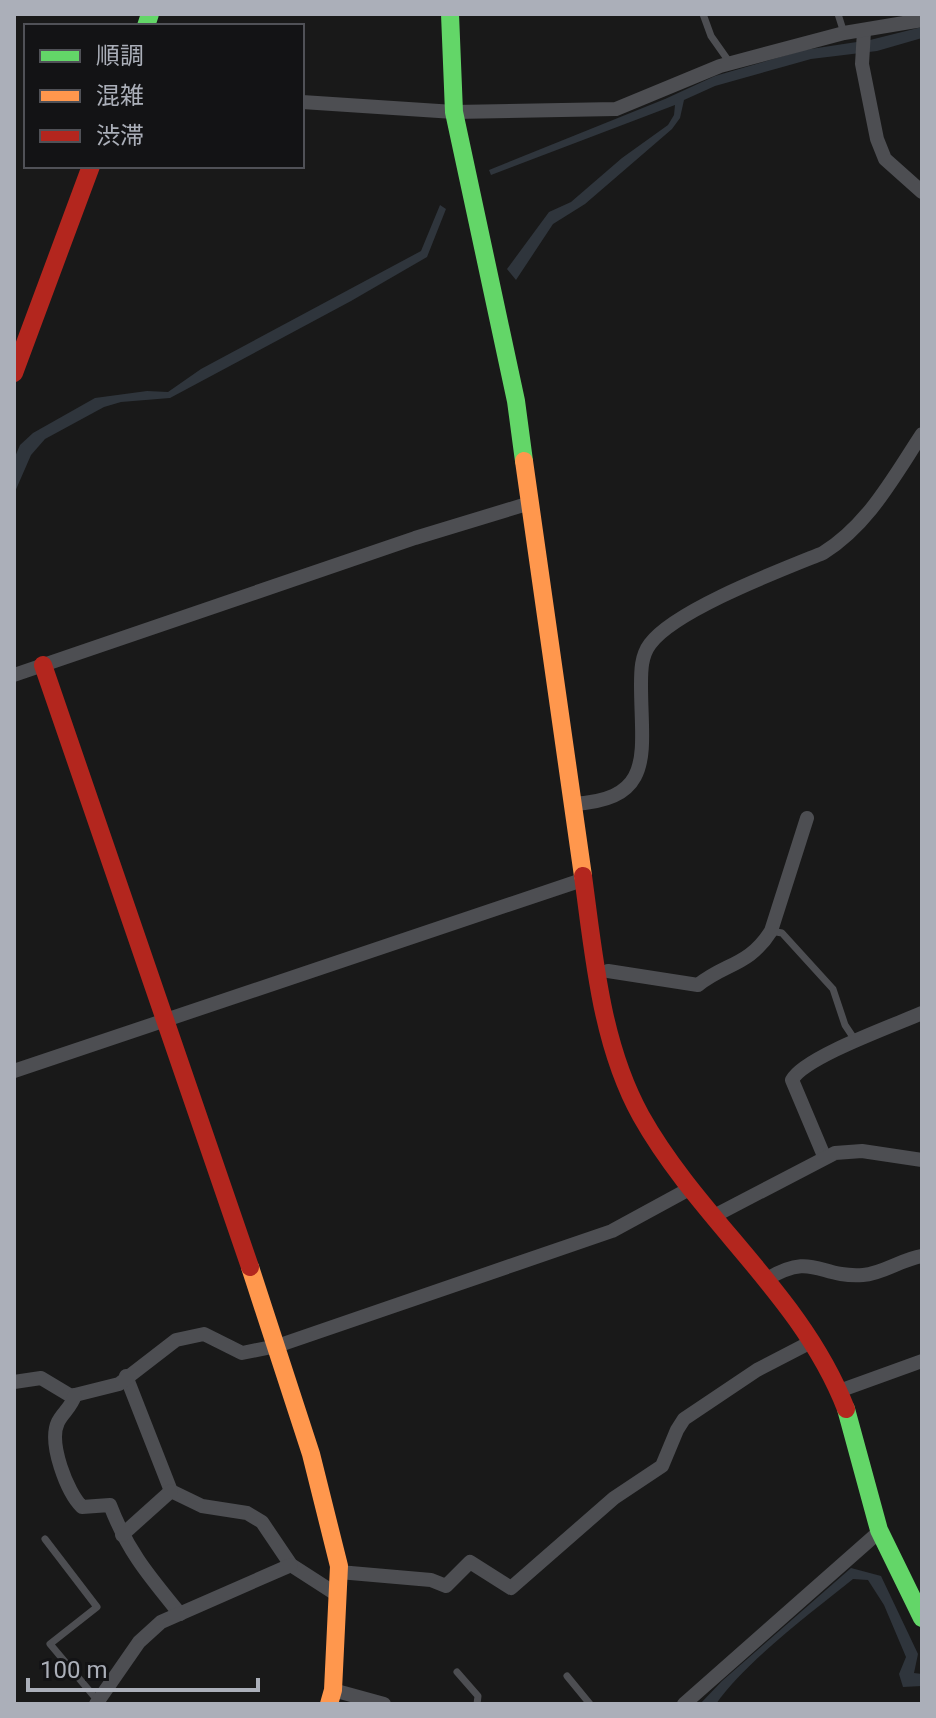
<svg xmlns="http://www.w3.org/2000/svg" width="936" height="1718" viewBox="0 0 936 1718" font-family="Roboto,'Noto Sans JP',sans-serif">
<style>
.water{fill:#2f353c}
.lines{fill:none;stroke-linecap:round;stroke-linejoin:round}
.lane{stroke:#4d4e52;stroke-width:7}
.street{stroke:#4d4e52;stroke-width:14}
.fast{stroke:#63d668;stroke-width:18}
.slow{stroke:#ff974d;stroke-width:18}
.jam{stroke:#b3261e;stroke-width:18}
</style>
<rect width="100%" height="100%" fill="#191919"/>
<g class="water">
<path d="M922,27v11l-45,13 -66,8 -96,27 -31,14 -4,18 -8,11 -87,75 -32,20 -37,56 -9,-11 42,-57 22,-10 51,-44 46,-33 6,-10 1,-10 -184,70 -2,-5 176,-71 50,-23 89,-26 66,-10z"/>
<path d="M440,205l6,4 -19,48 -76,44 -181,97 -49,4 -17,5 -59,32 -14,16 -17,39v-35l6,-14 13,-12 62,-35 52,-7 21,1 33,-23 220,-118z"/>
<path d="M851,1568l30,8 37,78 -4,19 8,1v12l-19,1 -4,-13 7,-17 -22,-52 -16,-25 -15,-1c-41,33 -108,83 -137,125h-16l22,-23z"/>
</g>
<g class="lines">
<g class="lane">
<path d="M703,14l8,22 19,27"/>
<path d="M838,14l6,19"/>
<path d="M771,931l11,2 51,56 12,36 10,15"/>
<path d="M45,1539l52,68 -47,37 48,57"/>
<path d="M457,1672l21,24 -1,8"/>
<path d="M567,1676l23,28"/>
</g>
<g class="street">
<path d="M864,31l-2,33 15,75 8,20 37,33"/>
<path d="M302,102l152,10 162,-3 104,-43 124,-33 78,-13"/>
<path d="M14,675l401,-137 115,-35"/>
<path d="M572,804c85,-4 69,-52 69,-119 0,-14 0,-29 9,-41 25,-34 131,-74 173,-91 45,-28 70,-75 99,-119"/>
<path d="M608,971l90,14c27,-22 51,-19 73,-54l36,-113"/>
<path d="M14,1071l568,-191"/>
<path d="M824,1156l-32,-76c12,-23 103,-55 130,-67"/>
<path d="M714,1216l121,-63 27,-2 60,9"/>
<path d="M767,1279c47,-28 51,-1 96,-4 19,-1 39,-16 59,-19"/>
<path d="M126,1376l45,115 31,15 45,7 15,9 29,43 45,29"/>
<path d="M14,1382l27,-4 30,18 48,-12 57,-44 28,-6 38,19 35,-7 335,-115 79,-43"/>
<path d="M839,1391l83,-30"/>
<path d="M75,1395c-4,13 -12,17 -17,27 -10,21 9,70 24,85l28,-2c18,47 39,71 70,109"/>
<path d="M122,1535l49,-44"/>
<path d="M339,1572l92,8 15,6 24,-24 41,26 103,-90 48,-32 15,-36 7,-11 73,-49 54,-28"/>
<path d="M333,1690l51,14"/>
<path d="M96,1704l43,-62 22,-20 130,-57"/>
<path d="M684,1704l196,-173"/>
</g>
<g class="fast">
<path d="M450,14l4,98 62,289 8,60"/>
<path d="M146,26l4,-12"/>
<path d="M846,1409l33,121 43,88"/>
</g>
<g class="slow">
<path d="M524,461l59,415"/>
<path d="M250,1267l61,187 28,112 -6,124 -4,14"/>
</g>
<g class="jam">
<path d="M14,373l77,-207"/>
<path d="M43,665l207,602"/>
<path d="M583,876c11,80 18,168 58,240 59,105 161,179 205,293"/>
</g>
</g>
<rect width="936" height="1718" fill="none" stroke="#abafb9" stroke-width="32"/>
<rect x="24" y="24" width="280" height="144" fill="#131315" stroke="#505157" stroke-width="2"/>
<rect x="40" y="50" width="40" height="12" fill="#63d668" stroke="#505157" stroke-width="2"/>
<text x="96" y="64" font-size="24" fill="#abafb9">順調</text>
<rect x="40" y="90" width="40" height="12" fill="#ff974d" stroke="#505157" stroke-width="2"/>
<text x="96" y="104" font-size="24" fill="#abafb9">混雑</text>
<rect x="40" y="130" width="40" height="12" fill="#b3261e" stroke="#505157" stroke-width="2"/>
<text x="96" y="144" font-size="24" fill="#abafb9">渋滞</text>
<path d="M28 1678v12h230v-12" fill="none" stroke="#abafb9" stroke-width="4"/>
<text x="40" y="1678" font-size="24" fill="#abafb9" stroke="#131315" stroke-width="6" paint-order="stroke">100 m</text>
</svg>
